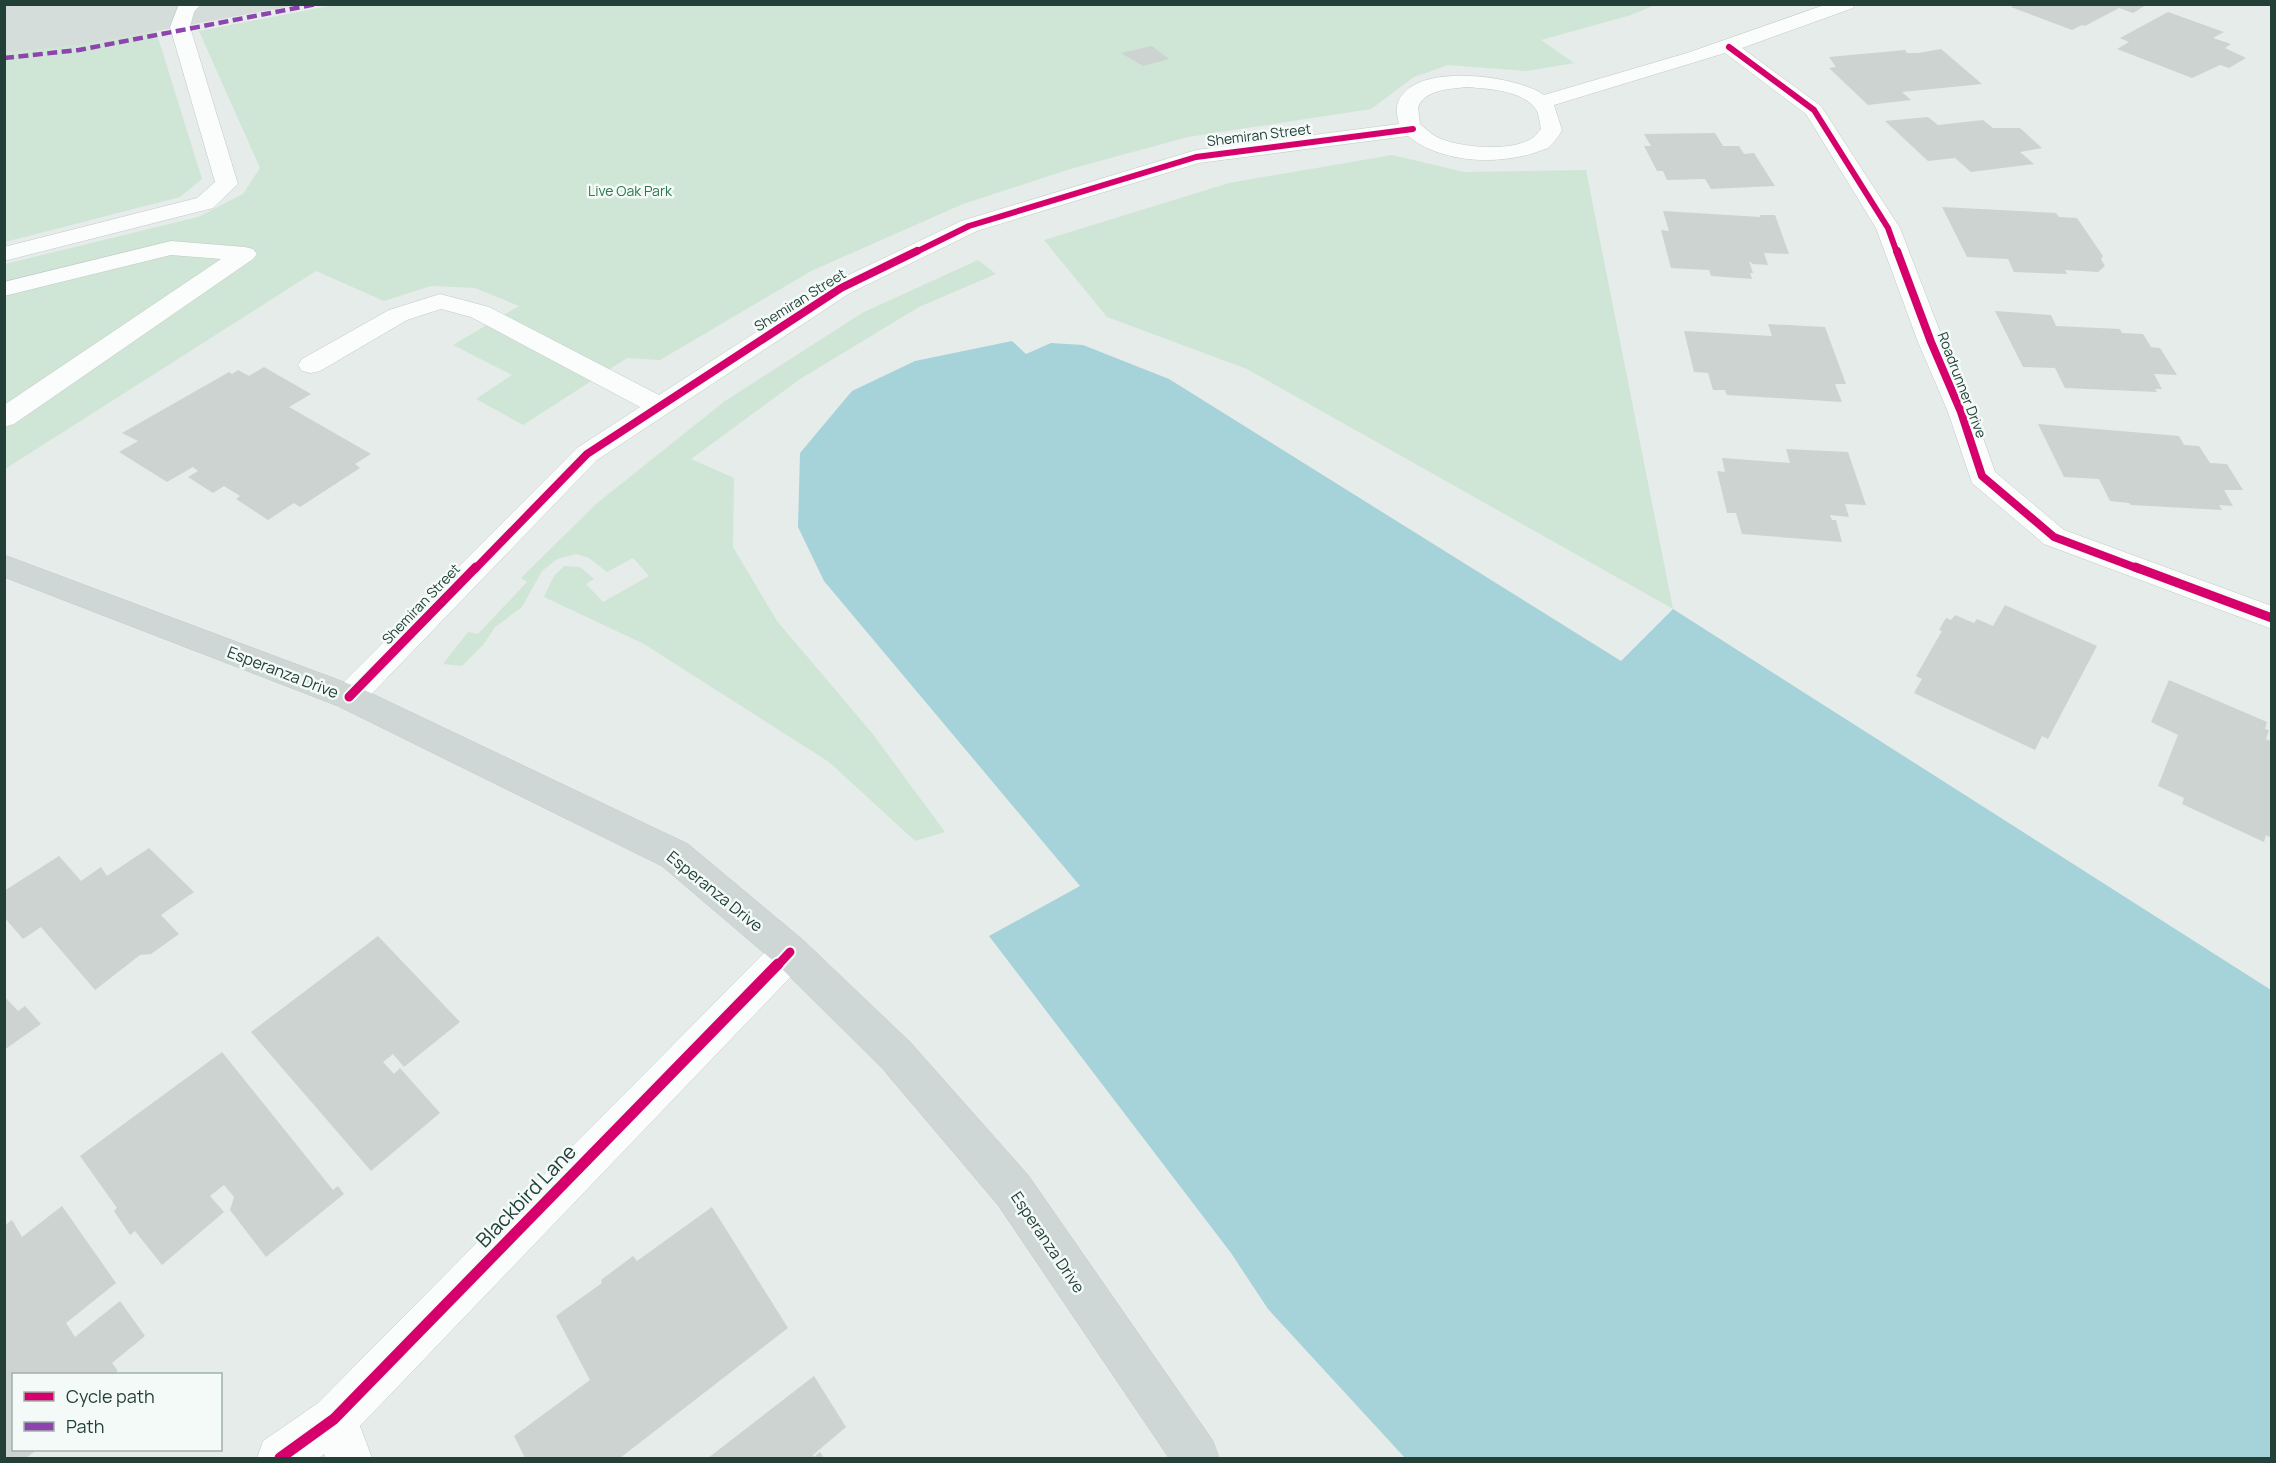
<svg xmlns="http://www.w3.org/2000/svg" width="2276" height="1463" viewBox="0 0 2276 1463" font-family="Manrope,sans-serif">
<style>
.built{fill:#d4ddd9}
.green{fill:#cfe5d6}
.water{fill:#a6d2da}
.building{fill:#cdd3d0}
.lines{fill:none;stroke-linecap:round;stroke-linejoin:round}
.minor-casing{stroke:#c3c9c6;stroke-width:1}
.major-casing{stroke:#c2cac8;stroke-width:1}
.minor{fill:#fbfcfc;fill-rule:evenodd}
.major{fill:#ced7d5;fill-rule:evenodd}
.quiet{stroke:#8e44ad;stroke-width:4.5;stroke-dasharray:10 4.5;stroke-linecap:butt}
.cycleway-far3-casing{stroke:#f4faf7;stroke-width:8}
.cycleway-far2-casing{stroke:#f4faf7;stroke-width:10}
.cycleway-far1-casing{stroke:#f4faf7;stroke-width:13}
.cycleway-casing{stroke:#f4faf7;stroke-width:15}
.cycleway-far3{stroke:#d6006c;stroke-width:6}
.cycleway-far2{stroke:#d6006c;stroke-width:8}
.cycleway-far1{stroke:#d6006c;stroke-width:9}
.cycleway{stroke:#d6006c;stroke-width:11}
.labels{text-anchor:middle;stroke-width:5;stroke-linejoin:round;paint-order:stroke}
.far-street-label{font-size:14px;fill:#224038;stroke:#f4faf7}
.far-park-label{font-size:14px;fill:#2b784a;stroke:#f4faf7}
.street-label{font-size:16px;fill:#224038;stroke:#f4faf7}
.near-street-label{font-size:20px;fill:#224038;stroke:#f4faf7}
</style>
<rect width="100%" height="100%" fill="#e6ece9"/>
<path class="built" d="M4,5h293l-216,40 -76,8z"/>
<g class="green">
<path d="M339,4l1316,1 -24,10 -90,25 33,23 -47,8 -79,-6 -34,12 -43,32 -183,28 -118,32 -107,35 -152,67 -151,89 -33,-2 -104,67 -47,-26 36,-24 -59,-30 66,-39 -44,-18 -44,-2 -47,15 -68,-30 -311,198v-205l193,-47 45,-23 17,-26 -61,-137z"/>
<path d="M156,31l46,148 -22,18 -175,45v-189l76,-8z"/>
<path d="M1392,155l72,17 122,-2 87,439 -426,-240 -140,-52 -63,-77 185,-57z"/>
<path d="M978,260l18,14 -77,33 -119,72 -109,80 43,19 -1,69 44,74 95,112 73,99 -30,9 -86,-79 -185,-118 -100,-47 10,-21 10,-10 16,1 14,12 -8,5 17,18 46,-26 -16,-18 -26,14 -18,-14 -13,-4 -19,5 -15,12 -20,36 -27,20 -12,18 -21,21 -19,-2 25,-32 10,2 49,-52 -6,-4 75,-74 129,-103 137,-88z"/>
</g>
<path class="water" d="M1012,341l14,13 25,-11 32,2 86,34 452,282 52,-52 598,381v468h-866l-137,-149 -37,-56 -242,-317 91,-50 -256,-305 -26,-54 2,-74 52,-62 63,-30z"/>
<g class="building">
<path d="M2015,4h133l-15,9 -14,-5 -34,18 -3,-1 -10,5 -61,-23z"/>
<path d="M2168,12l56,20 -11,6 18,6 -6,4 21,10 -17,10 -9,-3 -28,13 -75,-29 12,-7 -9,-4z"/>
<path d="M1152,46l17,13 -26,7 -22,-13z"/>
<path d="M1941,49l41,35 -80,8 9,8 -43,5 -39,-37 7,-1 -7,-10 76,-7 2,3h11z"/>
<path d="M1928,117l10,8 45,-5 10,8h27l22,20 -22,4 14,12 -63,8 -16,-14 -27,3 -43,-40z"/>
<path d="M1715,133l8,13h16l5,8 10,-1 21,33 -64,3 -6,-10 -38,1 -4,-9h-6l-13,-25h7l-7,-12z"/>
<path d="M1942,207l114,6 3,4 18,1 26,38 -2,3 4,7 -7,6 -33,-2 2,4 -53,-2 -6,-13 -41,-2z"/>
<path d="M1663,211l97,6v-2h15l14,39 -25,-1 4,12 -15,-1 -4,-3 4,12h-3l2,6 -41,-3 -2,-6 -38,-2 -10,-38 8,1z"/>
<path d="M1995,311l56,4 5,11 64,3 2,4 21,1 8,13 9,1 17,27 -23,-1 8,15h-7l2,3 -92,-4 -10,-20 -32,-1z"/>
<path d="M1768,324l57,3 21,57h-11l7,18 -115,-7 -2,-5h-12l-5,-17 -14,-1 -10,-41 88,5z"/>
<path d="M264,367l47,27 -22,13 82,47 -16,10 5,4 -60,39 -6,-4 -26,17 -32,-21 4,-3 -16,-10 -11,7 -25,-16 10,-6 -5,-4 -26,15 -48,-30 19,-11 -16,-8 107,-61 3,2 6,-4 11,6z"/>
<path d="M2038,424l141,12 5,9 15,1 11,17 17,1 16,26h-19l9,16 -14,-1 3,5 -91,-5 -2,-2 -19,-2 -11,-22 -35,-2z"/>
<path d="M1786,449l62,3 18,53 -21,-1 4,13 -19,-2 2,5h4l6,22 -100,-8 -6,-21h-9l-10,-42 8,1 -3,-14 68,5z"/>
<path d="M2005,605l92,41 -49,93 -6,-3 -7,14 -121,-57 8,-14 -6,-3 26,-45 -3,-1 7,-12 5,2 4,-5 19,8 3,-4 16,7z"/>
<path d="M2169,680l98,42 -2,7 4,1 -3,9 6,3v96l-6,-3 -2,7 -82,-38 2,-6 -26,-12 20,-51 -27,-13z"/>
<path d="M149,848l45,44 -33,23 18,19 -28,20 -11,1 -45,35 -54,-63 -18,12 -19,-22v-26l55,-35 22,25 20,-14 6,9z"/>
<path d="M378,936l82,86 -56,45 -11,-13 -10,8 11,12 6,-6 40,45 -69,58 -120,-139z"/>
<path d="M4,996l14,15 7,-5 16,18 -37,26z"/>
<path d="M222,1052l111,138 5,-4 6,8 -78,63 -36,-47 4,-13 -10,-12 -14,11 14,16 -62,53 -27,-34 -5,4 -16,-24 3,-3 -37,-52z"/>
<path d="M62,1206l54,77 -50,40 9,14 45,-36 25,35 -33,27 6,8 -5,3h-99v76h23l-11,8h-22v-232l8,-6 10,17z"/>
<path d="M712,1207l76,121 -168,130h-95l-11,-22 76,-56 -34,-64 46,-33 -1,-3 32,-24 4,5z"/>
<path d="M814,1376l32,51 -33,28 1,2 6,-5 4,6h-116z"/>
</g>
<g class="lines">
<g class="minor-casing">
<g id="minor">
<path d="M179,4h22l-7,8 -4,15 48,157 -25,24 -209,53v-14l193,-49 18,-16 -45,-155z"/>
<path d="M1827,4h28l-2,4 -111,40 79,58 79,122 44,114 30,70 21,60 69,58 208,76v23l-228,-85 -72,-61 -24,-71 -30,-70 -42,-114 -70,-114 -81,-61 -171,52 8,25c-3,6 -9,14 -14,18 -4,2 -10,3 -14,5 -39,12 -93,10 -126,-17l-209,27 -222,68 -127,62 -253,167 -237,246 -11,3 -11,-3 -5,-9 5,-9 239,-240 63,-41 -169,-90 -30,-8 -34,11 -87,51 -9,2 -9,-2 -4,-6 4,-6 87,-49 51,-16 49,13 170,88 173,-112 129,-62 235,-71 203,-26c-1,-5 -3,-13 -2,-18 10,-46 120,-31 147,-11l143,-42zM1467,87c22,2 57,3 70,24 2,4 3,13 4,18 -3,3 -6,8 -10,10 -21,13 -75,9 -96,-3 -5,-3 -10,-8 -15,-12l-2,-17c8,-18 32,-18 49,-20z"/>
<path d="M171,241l74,6 8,2 4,5 -4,5 -239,165 -10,3v-22l217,-146 -50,-4 -167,41v-14z"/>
<path d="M790,935l13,5 6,12 -6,12 -443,462 12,32h-46l-2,-4 -5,4h-62l6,-17 55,-38 459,-463z"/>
</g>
</g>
<g class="major-casing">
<path id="major" d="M4,555l356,133 328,156 115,96 107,102 118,133 185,266 6,17h-50l-171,-253 -116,-137 -105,-104 -115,-98 -324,-160 -334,-129z"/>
</g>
<use href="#minor" class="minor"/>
<use href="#major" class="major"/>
<path class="quiet" d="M4,58l75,-8 238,-46"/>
<g class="cycleway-far3-casing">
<g id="cycleway-far3">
<path d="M1729,47l85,63 74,118 9,25"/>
<path d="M914,253l55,-27 227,-69 217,-28"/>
</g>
</g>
<g class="cycleway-far2-casing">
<g id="cycleway-far2">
<path d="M1897,251l34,91 30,70 21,64 72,61 85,32"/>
<path d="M475,569l112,-115 254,-166 76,-37"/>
</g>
</g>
<g class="cycleway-far1-casing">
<g id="cycleway-far1">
<path d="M2135,567l137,51"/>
<path d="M349,697l127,-130"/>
<path d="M777,966l13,-14"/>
</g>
</g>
<g class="cycleway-casing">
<path id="cycleway" d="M280,1458l54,-39 444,-455"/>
</g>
<use href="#cycleway-far3" class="cycleway-far3"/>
<use href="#cycleway-far2" class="cycleway-far2"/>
<use href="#cycleway-far1" class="cycleway-far1"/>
<use href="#cycleway" class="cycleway"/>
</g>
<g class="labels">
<g class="far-street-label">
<text transform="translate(1259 135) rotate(-7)" y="5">Shemiran Street</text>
<text transform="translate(800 300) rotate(-32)" y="5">Shemiran Street</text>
<text transform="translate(1962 385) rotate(69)" y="5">Roadrunner Drive</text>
<text transform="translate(421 604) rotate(-46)" y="5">Shemiran Street</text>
</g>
<g class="far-park-label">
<text x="630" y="196">Live Oak Park</text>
</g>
<g class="street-label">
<text transform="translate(283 672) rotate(21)" y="6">Esperanza Drive</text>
<text transform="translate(715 891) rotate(39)" y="6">Esperanza Drive</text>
<text transform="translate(1048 1242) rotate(56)" y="6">Esperanza Drive</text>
</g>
<g class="near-street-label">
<text transform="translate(526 1196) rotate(-46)" y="7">Blackbird Lane</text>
</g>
</g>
<rect width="2276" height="1463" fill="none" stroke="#224038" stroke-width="12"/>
<rect x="12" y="1373" width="210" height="78" fill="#f4faf7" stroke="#a0b0ab" stroke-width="1.5"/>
<rect x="24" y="1392" width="30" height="9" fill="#d6006c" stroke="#a0b0ab" stroke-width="1.5"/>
<text x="66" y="1403" font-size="18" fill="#224038">Cycle path</text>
<rect x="24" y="1422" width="30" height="9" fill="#8e44ad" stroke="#a0b0ab" stroke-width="1.5"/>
<text x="66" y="1433" font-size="18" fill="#224038">Path</text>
</svg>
